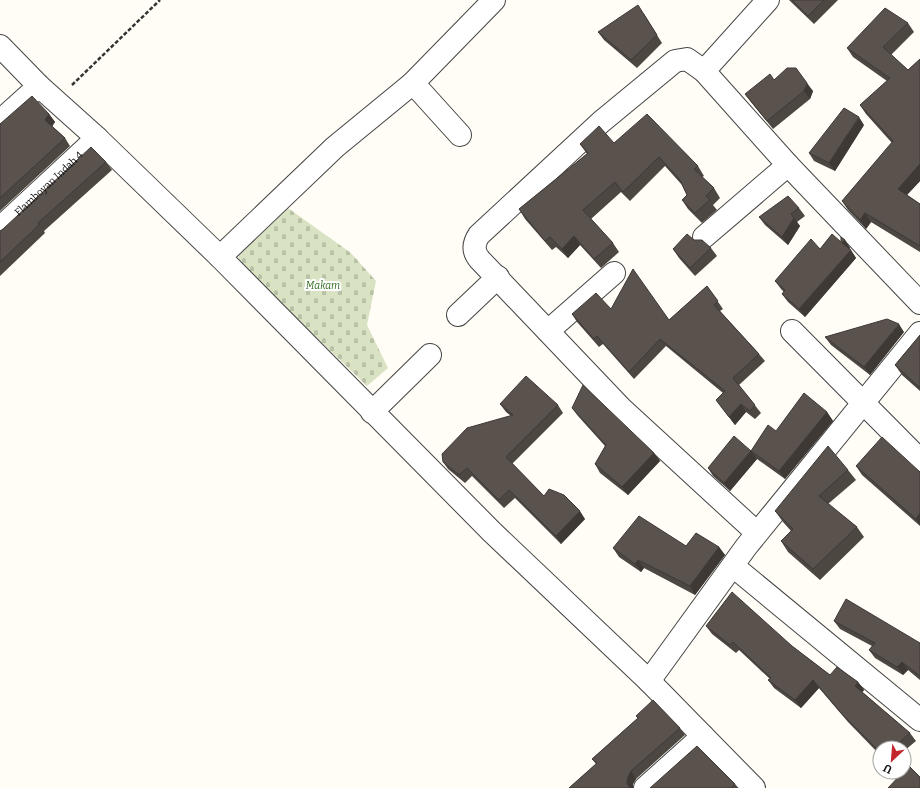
<svg xmlns="http://www.w3.org/2000/svg" width="920" height="788" viewBox="0 0 920 788" font-family="Bitter,serif">
<style>
.cemetery{fill:url(#cemetery-stones)}
.lines{fill:none;stroke-linecap:round;stroke-linejoin:round}
.minor-casing{stroke:#444;stroke-width:24}
.path{stroke:#333;stroke-width:2.5;stroke-dasharray:4 2;stroke-linecap:butt}
.minor{stroke:#fff;stroke-width:22}
.wall{fill:#4d4742}
.shaded-wall{fill:#3f3936}
.building{fill:#5a524d;stroke:#3f3936}
.labels{text-anchor:middle;stroke-width:4;stroke-linejoin:round;paint-order:stroke}
.street-label{font-size:10px;fill:#111;stroke:#fff}
.park-label{font-size:10px;font-style:italic;fill:#2f6b1f;stroke:#fff}
</style>
<defs>
<pattern id="cemetery-stones" width="16" height="16" patternUnits="userSpaceOnUse"><rect width="16" height="16" fill="#d9e3c4"/><path d="M2 7V4a2 2 0 0 1 4 0v3zM10 15v-3a2 2 0 0 1 4 0v3z" fill="#b9c2a7"/></pattern>
</defs>
<rect width="100%" height="100%" fill="#fffdf5"/>
<path class="cemetery" d="M288,208l63,45 25,28 -9,44 21,43 -21,18 -127,-122 -2,-10 4,-4z"/>
<g class="lines">
<g class="minor-casing">
<g id="minor">
<path d="M0,46l39,40 58,52 123,119 272,275 157,149 105,107"/>
<path d="M704,71l64,-71"/>
<path d="M413,83l47,52"/>
<path d="M0,121l39,-35"/>
<path id="s1" d="M0,228l97,-90"/>
<path d="M704,237l84,-72"/>
<path d="M220,257l115,-110 78,-64 81,-83"/>
<path d="M458,315l40,-38"/>
<path d="M548,331l66,-58"/>
<path d="M792,331l128,129"/>
<path d="M372,412l58,-57"/>
<path d="M757,533l-136,-125 -141,-148c-7,-8 -7,-16 -1,-25l122,-113 74,-61 12,-2 17,12 84,94 132,138"/>
<path d="M733,566l187,154"/>
<path d="M649,681l97,-134 174,-214"/>
<path d="M645,788l58,-52"/>
</g>
</g>
<path class="path" d="M72,85l88,-85"/>
<use href="#minor" class="minor"/>
</g>
<g class="wall">
<path d="M789,0h49l-24,24z"/>
<path d="M644,14l18,29 -25,25 -33,-28 -6,-8z"/>
<path d="M908,23l6,9 -23,23 17,15 12,-11v122l-13,14 13,9v48l-49,-30 -5,7 -18,-19 -6,-9 50,-58 -26,-29 -6,-9 27,-24 -34,-24 -6,-9z"/>
<path d="M774,80l39,11 -3,8 -37,30 -22,-27 -6,-8z"/>
<path d="M49,114l6,8 -3,4 13,12 5,8 -70,65v-87z"/>
<path d="M864,125l-29,46 -21,-10 -5,-8z"/>
<path d="M614,143l84,23 6,10 -2,1 12,11 6,10 -7,7 4,5 -15,13 -14,-14 -6,-9 5,-5 -5,-10 -17,-19 -35,35 -9,-9 -30,27 22,24 6,9 -18,16 -21,-23 -12,13 -12,-11 -4,3 -27,-31 -6,-10 68,-55 -7,-10z"/>
<path d="M106,162l6,8 -68,61 1,2 -45,43v-45z"/>
<path d="M799,208l6,8 -8,6 3,4 -12,19 -23,-20 -6,-8z"/>
<path d="M694,240l17,8 6,8 -22,20 -16,-18 -6,-9z"/>
<path d="M845,240l5,8v1l6,9 -51,59 -17,-15 -6,-8 2,-2 -3,-3 -6,-8 45,-32 21,-7z"/>
<path d="M707,286l16,23 -3,2 39,43 6,7 -26,24 22,28 -6,6 -9,-7 -11,13 -19,-25 7,-7 -57,-47 -32,33 -31,-35 -4,3 -22,-25 -5,-8 39,-5 58,11z"/>
<path d="M904,332l-34,43 -39,-30 -6,-8z"/>
<path d="M920,335v56l-18,-16 -7,-10z"/>
<path d="M500,404l58,1 5,8 -51,51 32,32 41,23 -24,25 -46,-46 -11,10 -32,-32 -7,7 -17,-14 -5,-7 68,-46 -5,-4z"/>
<path d="M572,408l82,45 6,8 -32,34 -28,-22 -5,-9 10,-18 -27,-30z"/>
<path d="M827,412l6,9 -48,58 -28,-20 -27,32 -17,-15 -5,-8 43,-17 25,-20z"/>
<path d="M856,466l64,6v54l-58,-51z"/>
<path d="M848,470l8,10 -28,24 29,23 7,10 -44,43 -32,-28 -7,-11 10,-10 -8,-9 -8,-11z"/>
<path d="M686,546l33,1 6,8 -30,40 -51,-27 -3,4 -22,-15 -6,-9z"/>
<path d="M834,621l86,22v37l-12,-10 -5,5 -28,-17 -6,-8 3,-4 -32,-17z"/>
<path d="M706,626l86,20 38,29 28,7 6,8 -2,2 48,41 6,8 -12,10v-3h-24v7l-32,-33 -29,-34 -18,20 -27,-20 -6,-8 2,-1 -31,-29 -3,3 -24,-19z"/>
<path d="M636,716l44,12 5,7 -49,44 -3,5v4h-64l27,-24 -4,-5 46,-41z"/>
<path d="M735,784l3,4h-88z"/>
</g>
<g class="shaded-wall">
<path d="M807,83l6,8 -3,8 -6,-8z"/>
<path d="M49,114l6,8 -4,6 -6,-8z"/>
<path d="M859,117l5,8 -29,46 -6,-8z"/>
<path d="M920,164v17l-16,17 -6,-9z"/>
<path d="M865,213l6,9 -5,7 -6,-9z"/>
<path d="M794,218l6,8 -12,19 -6,-8z"/>
<path d="M574,236l6,9 -12,13 -6,-9z"/>
<path d="M845,240l5,8 -2,3 -6,-8z"/>
<path d="M851,250l5,8 -51,59 -6,-8z"/>
<path d="M899,324l5,8 -34,43 -6,-8z"/>
<path d="M741,404l5,8 -11,13 -6,-8z"/>
<path d="M827,412l6,9 -48,58 -6,-8z"/>
<path d="M751,451l6,8 -27,32 -6,-8z"/>
<path d="M654,453l6,8 -32,34 -6,-8z"/>
<path d="M580,511l5,8 -24,25 -5,-8z"/>
<path d="M920,513v12l-4,-6z"/>
<path d="M719,547l6,8 -30,40 -5,-9z"/>
<path d="M638,560l6,8 -3,4 -6,-8z"/>
<path d="M902,662l6,8 -5,5 -6,-8z"/>
<path d="M813,680l6,8 -18,20 -6,-8z"/>
<path d="M858,682l6,8 -3,4 -6,-8z"/>
<path d="M631,771l5,8 -3,5v4h-3l-3,-5 1,-6z"/>
</g>
<g class="building">
<path d="M792,0h32l-16,16z"/>
<path d="M638,5l19,30 -26,25 -33,-28z"/>
<path d="M885,8l23,15 -25,24 25,23 12,-11v105l-22,25 22,15v42l-55,-33 -5,7 -18,-19 51,-60 -33,-36 30,-27 -43,-30z"/>
<path d="M787,68h9l11,15 -3,8 -37,30 -22,-27 25,-20 4,6z"/>
<path d="M32,96l17,18 -4,6 20,18 -65,60v-74z"/>
<path d="M844,108l15,9 -30,46 -20,-10z"/>
<path d="M647,114l51,52 -4,3 20,19 -8,8 4,4 -15,13 -13,-13 5,-5 -7,-15 -21,-23 -36,35 -8,-10 -32,28 30,33 -19,16 -20,-23 -12,13 -12,-12 -5,4 -26,-32 69,-56 -8,-9 19,-18 15,17z"/>
<path d="M91,147l15,15 -68,61 1,2 -39,37v-31l3,-2z"/>
<path d="M788,196l11,12 -8,6 3,4 -12,19 -23,-20z"/>
<path d="M687,234l7,6h8l9,8 -21,20 -17,-19z"/>
<path d="M832,234l9,8v-5l4,3 -3,3 9,7 -52,59 -17,-15 3,-4 -10,-9 36,-42 9,10z"/>
<path d="M633,269l36,51 38,-34 11,15 -4,4 45,49 -26,24 22,27 -5,6 -9,-7 -12,13 -13,-17 9,-9 -65,-52 -31,33 -32,-36 -3,3 -22,-25 24,-21 15,16z"/>
<path d="M887,319l12,5 -35,43 -39,-30z"/>
<path d="M920,335v53l-25,-23z"/>
<path d="M526,376l32,29 -52,52 38,39 5,-7 15,6 16,16 -24,25 -47,-46 -10,10 -32,-32 -8,7 -16,-13 -1,-8 25,-26 46,-13 -13,-11z"/>
<path d="M583,385l71,68 -32,34 -27,-23 11,-19 -34,-37z"/>
<path d="M804,393l23,19 -48,59 -28,-20 17,-26 8,6z"/>
<path d="M734,436l17,15 -27,32 -16,-15z"/>
<path d="M882,437l38,35v41l-4,6 -60,-53z"/>
<path d="M828,446l20,24 -29,26 38,31 -44,42 -32,-28 12,-12 -18,-18z"/>
<path d="M639,516l47,30 10,-13 23,14 -29,39 -52,-26 -3,4 -22,-16z"/>
<path d="M732,592l60,54 38,29 7,-8 21,15 -3,4 55,47 -17,15h-13v4l-38,-38 -29,-34 -18,20 -27,-20 3,-2 -38,-36 -3,3 -24,-19z"/>
<path d="M846,599l74,44v33l-18,-14 -5,5 -28,-17 6,-7 -41,-22z"/>
<path d="M653,700l27,28 -49,43 -3,6 -1,6 3,5h-61l28,-25 -5,-4 46,-41 -2,-2z"/>
<path d="M697,746l38,38 -3,3 1,1h-83z"/>
<path d="M909,766l11,11v11h-32l15,-16h1v-1z"/>
</g>
<g class="labels">
<g class="street-label">
<text dy="4" stroke="none"><textPath href="#s1" startOffset="66">Flamboyan Indah 4</textPath></text>
</g>
<g class="park-label">
<text x="323" y="289">Makam</text>
</g>
</g>
<g transform="translate(892 760) rotate(206)"><circle r="19" fill="#ffffff" stroke="#a0a0a0"/>
<path d="M0-3L7 15L0 10L-7 15Z" fill="#c4262e"/>
<text y="-6" font-size="11" font-weight="bold" text-anchor="middle" fill="#111111">U</text>
</g>
</svg>
